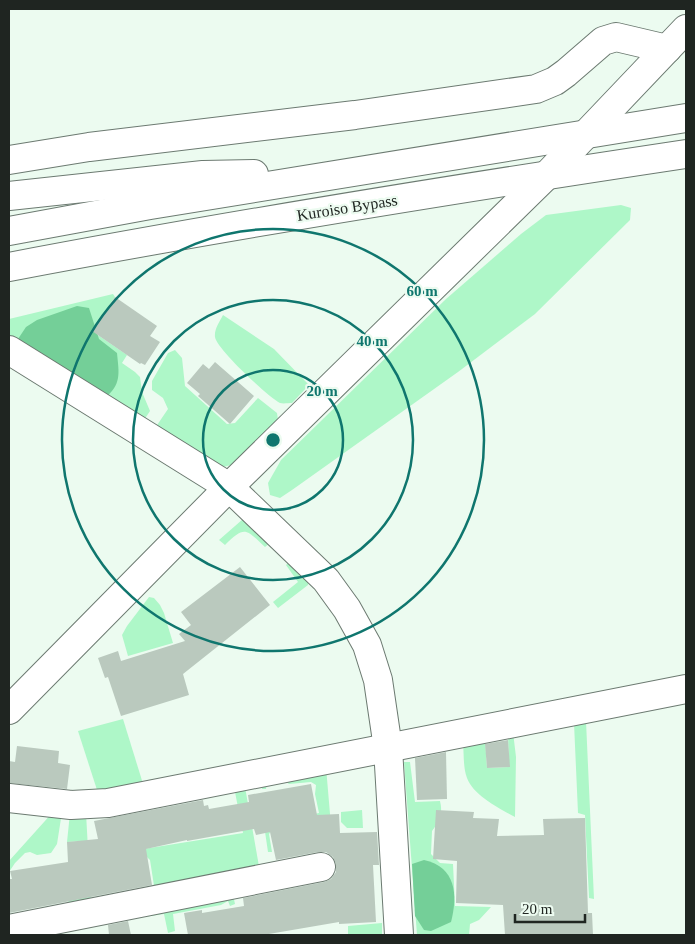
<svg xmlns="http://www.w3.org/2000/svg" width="695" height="944" viewBox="0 0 695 944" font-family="Georgia,serif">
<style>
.green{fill:#aef7c8}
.forest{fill:#74cf98}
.building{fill:#bac9be}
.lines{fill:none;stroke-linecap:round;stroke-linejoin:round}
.minor-casing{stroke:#6c7a71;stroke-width:30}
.highway-casing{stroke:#6c7a71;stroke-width:30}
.minor{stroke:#fff;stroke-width:28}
.highway{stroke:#fff;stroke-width:28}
.ring{fill:none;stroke:#0f766e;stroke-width:2.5}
.labels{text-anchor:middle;stroke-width:4.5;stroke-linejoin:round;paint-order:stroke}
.street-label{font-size:16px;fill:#1f2521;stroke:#ecfbf0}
.centre{fill:#0f766e;stroke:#ecfbf0;stroke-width:2.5}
.ring-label{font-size:15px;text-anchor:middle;font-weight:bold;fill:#0f766e;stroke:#ecfbf0;stroke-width:4.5;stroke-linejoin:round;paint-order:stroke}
</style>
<rect width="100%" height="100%" fill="#ecfbf0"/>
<g class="green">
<path d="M621,205l10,3 -1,12 -95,94 -77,58 -166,118 -12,8 -10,-3 -2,-12 13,-23 165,-161 75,-65 25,-19z"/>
<path d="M113,294l2,3 -23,34 35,24 -5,8 13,9 5,5 2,15 8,19 -8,12 -133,-85v-19z"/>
<path d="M223,315l51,34 35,36 -17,18c-3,0 -9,1 -12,0 -11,-5 -64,-55 -65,-66 -1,-8 5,-16 8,-22z"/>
<path d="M175,350l7,8 3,28 42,38 8,-1 23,-25 19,15 1,7 -43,44 -20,5 -62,-38 15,-22 -5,-11 -11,-8v-9l16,-28z"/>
<path d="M243,519l27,24 -5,4c-19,-18 -20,-22 -40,-2l-6,-5z"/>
<path d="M289,562l19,20v3l-30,23 -5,-6 25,-20 -12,-17z"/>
<path d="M149,597l5,1 6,7 4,8 9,30 -45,13 -6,-21 5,-9z"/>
<path d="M123,719l21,68 -46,6 -20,-62z"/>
<path d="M586,721l8,178 -5,-1 -4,-83 -7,-2 -4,-90z"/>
<path d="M513,732l3,25 -1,60c-15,-8 -42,-22 -48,-39 -4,-10 -3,-25 -4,-35l22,-4 2,29 22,-1 -1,-33z"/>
<path d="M404,762h6l5,40 25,-1c3,12 0,20 -8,30l-1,23 9,9 13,1 2,42 36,1 -12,13 -9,4 -1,11h-52z"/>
<path d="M326,767l7,82 -61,-19 -3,4 3,18h-4l-4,-27 55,-12 -4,-19 1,-9 -5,-3 -22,2 -5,-4 -17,3 -1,6h-4l1,-9z"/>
<path d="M245,787l15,85 -105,20 -5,-32 -5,-5 -14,-4 112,-18 -8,-41z"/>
<path d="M362,810l1,18h-16l-6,-6v-10z"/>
<path d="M53,812h9l-5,32 -6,9 -14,2 -7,-3 -5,1 -10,10 -6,9v-11z"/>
<path d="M70,813h16l5,90 -26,2 4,-4 -3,-19 18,-41 -17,1z"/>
<path d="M233,895l2,9 -5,2 -2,-5 -7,4 -48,9 2,17 -7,2 -4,-19 -34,5 -1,-6z"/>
<path d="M382,923v12h-34v-9z"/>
</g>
<g class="forest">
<path d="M77,306l12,2 10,31 18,14c2,21 5,31 -13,46l-81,-52 -5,-8 8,-12 11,-7z"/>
<path d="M424,860c32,7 34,35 27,62l-20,9 -7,-1 -9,-14 -3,-52z"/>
</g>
<g class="building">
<path d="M115,297l42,29 -7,10 10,6 -15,23 -4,-2 -1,1 -48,-33z"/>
<path d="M215,362l39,34 -24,28 -32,-28 2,-2 -13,-11 16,-19 6,5z"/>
<path d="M240,567l30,38 -87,69 6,21 -68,21 -13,-39 -3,1 -7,-20 20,-7 3,10 64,-20 -6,-7 12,-9 -10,-13z"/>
<path d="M508,740l2,27 -23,1 -2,-24z"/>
<path d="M17,746l42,5 -1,12 12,2 -3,24 -58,-6v-22l6,1z"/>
<path d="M446,752l1,47 -30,1 -2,-42z"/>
<path d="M311,784l6,31 22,-1 1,19 37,-1 2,33h-6l3,57 -37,2v-2l-76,13h-75l-4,-22 18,-3v3l42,-7 -1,-8 81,-16 7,-3 5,-7v-8l-3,-7 -7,-5h-8l-42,8 -6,-28 -14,3 -2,-6 -67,12v-1l-41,9 6,36 -143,28v-34h3l-2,-8 58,-9 -1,-20 31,-3 -4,-18 109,-21 1,6 4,-1 1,4 40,-7 -1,-7z"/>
<path d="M436,810l38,2 -1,6 26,1 -2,17 47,-1 -1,-16 42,-1 3,95h4l1,22h-88l-2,-30 -47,-2 1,-42 -24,-2z"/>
<path d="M128,921l3,14h-22l-1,-10z"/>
</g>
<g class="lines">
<g class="minor-casing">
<g id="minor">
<path d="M9,160l80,-13 266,-32 181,-26 19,-8 11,-8 37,-32 13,-4 51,12"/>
<path d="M9,350l220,137 97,93 21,29 20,36 11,35 10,68 11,187"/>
<path d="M9,710l220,-223 319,-313 138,-145"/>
<path d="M9,798l62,7 37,-2 578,-114"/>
<path d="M9,929l312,-62"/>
</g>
</g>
<g class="highway-casing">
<g id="highway">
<path d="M9,196l194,-21 51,-1"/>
<path d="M9,231l141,-26 536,-87"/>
<path d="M9,267c225,-43 451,-79 677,-113"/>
</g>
</g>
<use href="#minor" class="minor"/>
<use href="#highway" class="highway"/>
</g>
<g class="ring">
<circle cx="273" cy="440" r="70"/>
<circle cx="273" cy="440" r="140"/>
<circle cx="273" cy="440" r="211"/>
</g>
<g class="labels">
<g class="street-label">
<text transform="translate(347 207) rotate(-9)" y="6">Kuroiso Bypass</text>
</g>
</g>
<circle cx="273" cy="440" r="8" class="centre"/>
<g class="ring-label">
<text x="422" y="296">60 m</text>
<text x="372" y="346">40 m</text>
<text x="322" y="396">20 m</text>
</g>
<rect width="695" height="944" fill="none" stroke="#1f2521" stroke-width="20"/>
<path d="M515 914v8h70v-8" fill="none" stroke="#1f2521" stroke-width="2.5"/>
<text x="522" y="914" font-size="15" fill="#1f2521" stroke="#ecfbf0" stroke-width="4" paint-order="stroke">20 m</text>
</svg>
